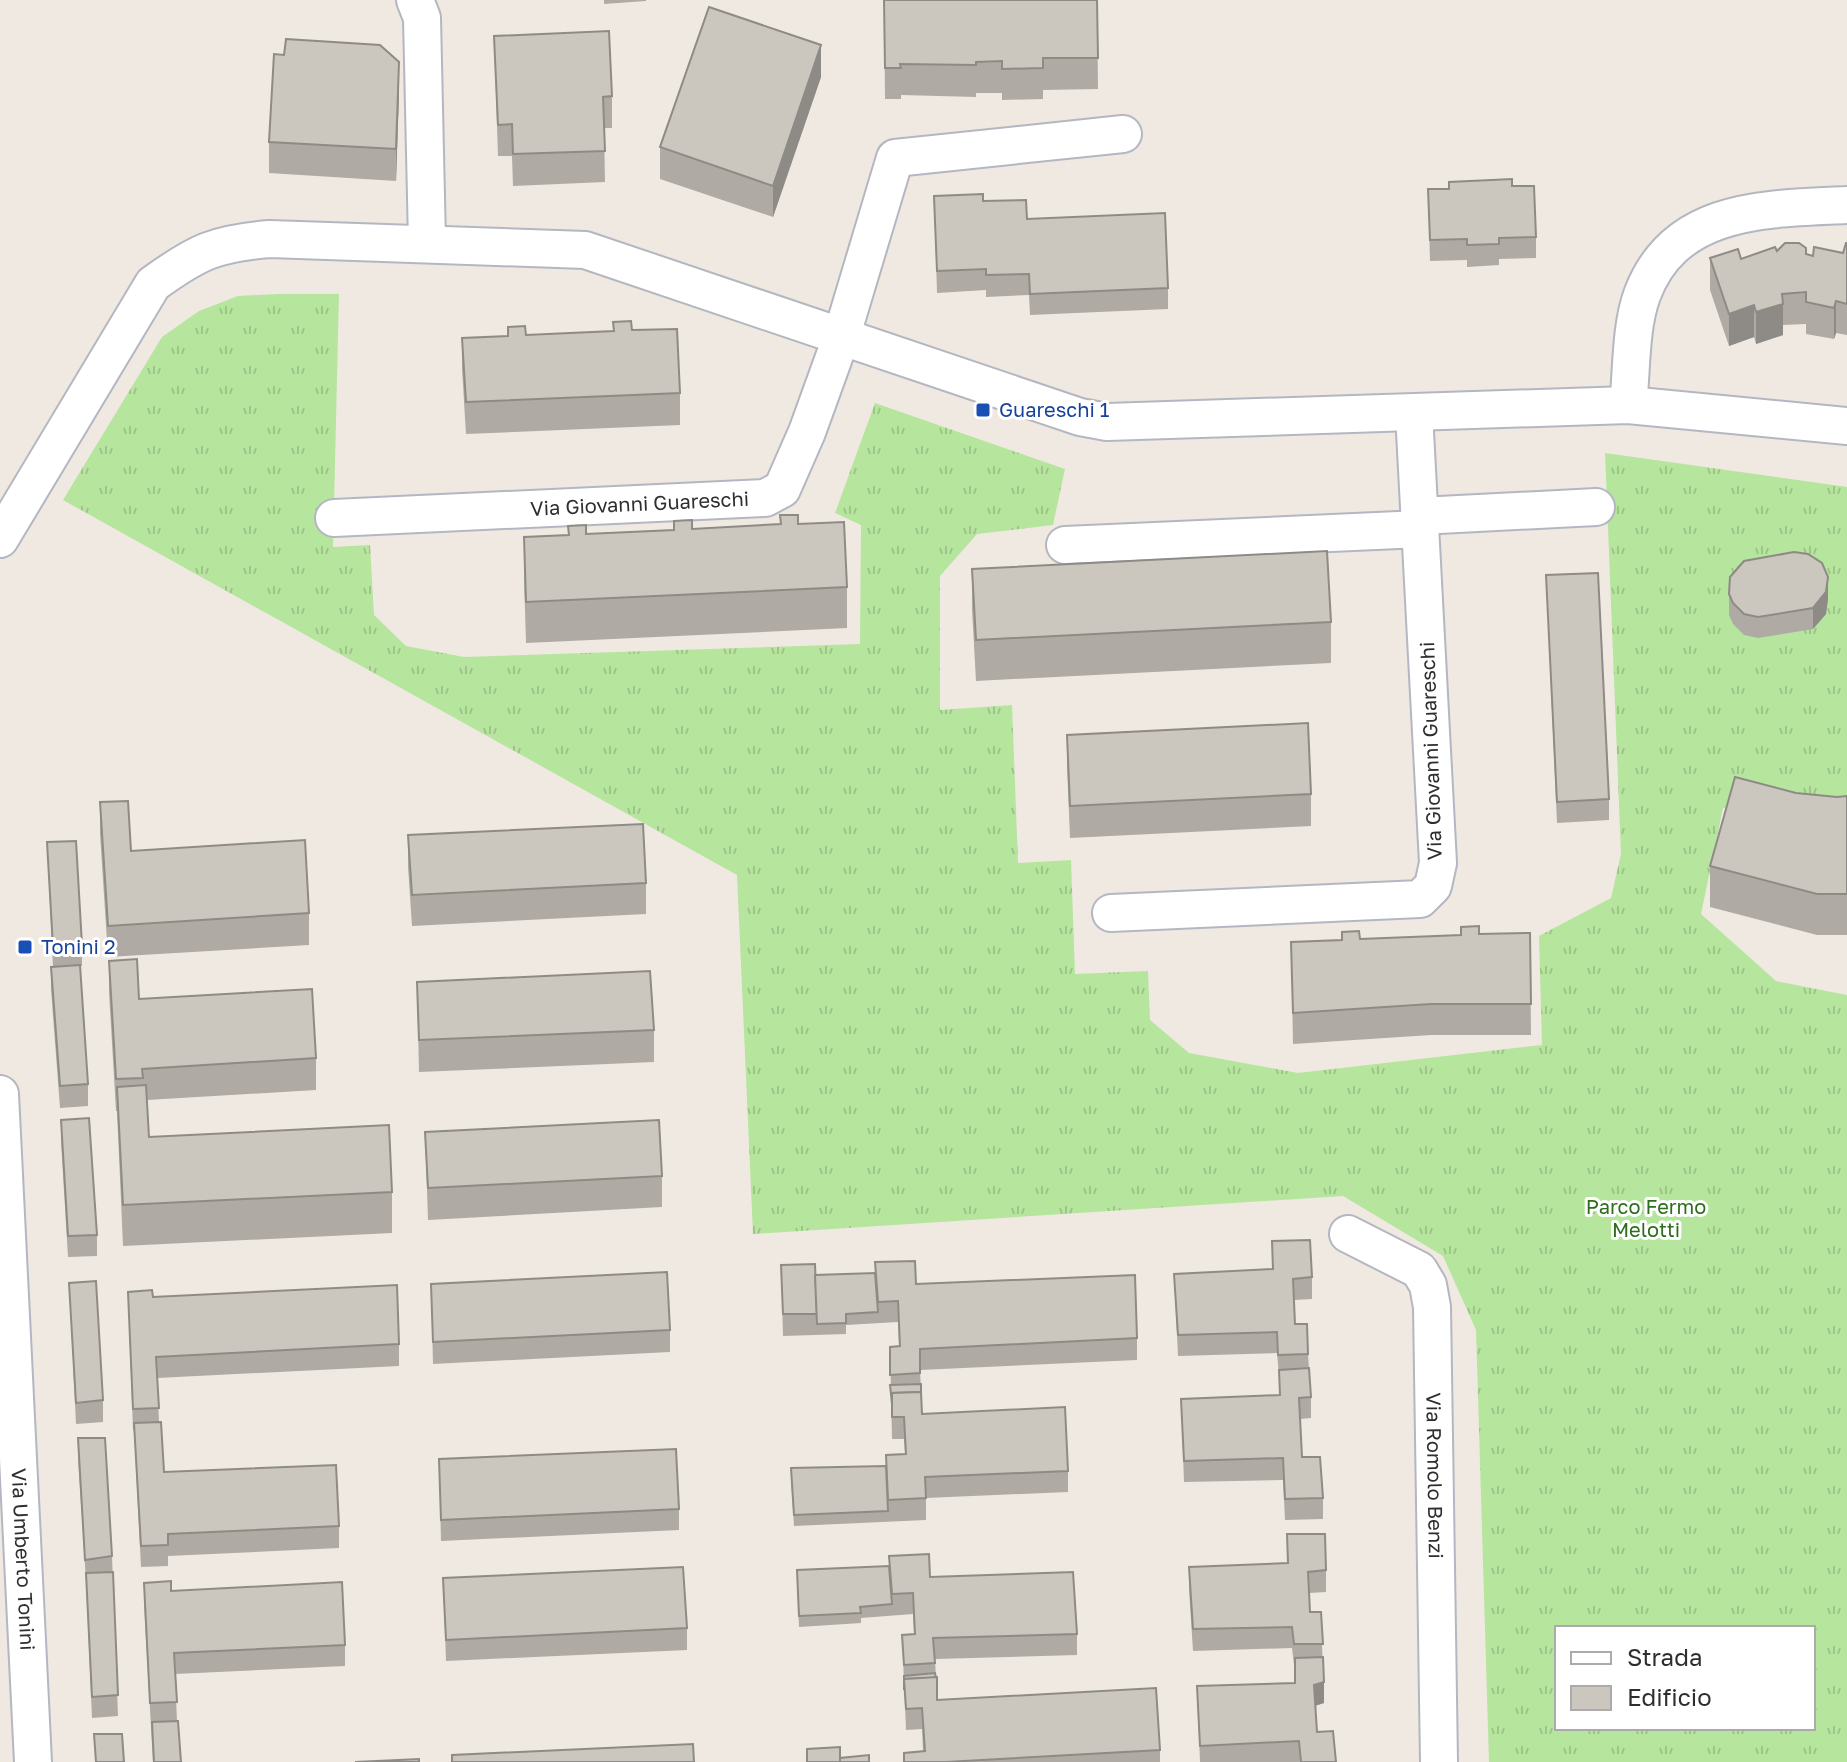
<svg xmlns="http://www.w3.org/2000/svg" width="1847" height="1762" viewBox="0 0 1847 1762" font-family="'Golos Text',sans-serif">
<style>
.grass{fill:url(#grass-tufts);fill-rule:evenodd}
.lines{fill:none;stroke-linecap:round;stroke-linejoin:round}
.minor-casing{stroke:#b4b7c1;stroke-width:40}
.minor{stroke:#fff;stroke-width:36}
.wall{fill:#afaba4}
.shaded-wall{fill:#8e8b86}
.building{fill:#cbc7bf;stroke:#8e8b86;stroke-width:2}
.transit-dot{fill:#1a4fb4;stroke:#fff;stroke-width:3}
.labels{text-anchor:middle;stroke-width:6;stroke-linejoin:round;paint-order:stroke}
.transit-label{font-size:20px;fill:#164399;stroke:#fff;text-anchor:start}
.street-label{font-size:20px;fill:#2e2e2e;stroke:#fff}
.park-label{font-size:20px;fill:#2c6e1b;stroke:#fff}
</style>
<defs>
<pattern id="grass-tufts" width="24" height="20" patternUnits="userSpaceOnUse" patternTransform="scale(2)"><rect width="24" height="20" fill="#b6e59e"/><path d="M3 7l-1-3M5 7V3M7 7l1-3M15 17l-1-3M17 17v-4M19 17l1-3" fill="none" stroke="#9dc588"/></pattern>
</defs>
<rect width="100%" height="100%" fill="#efe9e1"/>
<path class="grass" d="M278,294h61l-6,253 37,-2 4,70 32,31 58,11 396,-13 1,-119 -26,-12 40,-110 190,66 -12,56 -76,9 -37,42v134l72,-5 6,158 53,-3 4,114 73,-3 2,49 39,33 109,20 244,-28 -3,-109 72,-38 10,-44 -16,-401 242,34v337l-18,3 -106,-19 -22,106 75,67 71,14v767h-358l-13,-432 -33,-74 -100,-60 -590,38 -16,-359 -674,-375 99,-163 37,-26 39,-15zM1557,1628h256v100h-256z"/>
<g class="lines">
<g class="minor-casing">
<g id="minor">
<path d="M415,0l7,18 5,224"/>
<path d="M1628,405c4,-35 2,-77 14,-110 33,-89 126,-86 205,-90"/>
<path d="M1420,516l176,-9"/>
<path id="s1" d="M334,518l431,-20 17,-9 25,-57 34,-94 54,-180 228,-24"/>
<path d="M0,539l153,-255c44,-32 63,-41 117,-45l315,11 495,167 27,5 521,-17 219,21"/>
<path d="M1065,545l356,-16"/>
<path d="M1111,913l309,-14 13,-13 5,-23 -24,-450"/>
<path id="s2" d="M0,1094l33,668"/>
<path id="s3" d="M1348,1234l71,36 9,15 4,22 7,455"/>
</g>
</g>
<use href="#minor" class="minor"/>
</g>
<g class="wall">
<path d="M604,0h42v1l-42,3z"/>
<path d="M884,0h213l1,89 -55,1v9l-41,1v-7h-26v4l-75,-2v4h-16z"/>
<path d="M494,36l118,60v32h-8l1,54 -92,4 -1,-30h-14z"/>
<path d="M821,77l-48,140 -113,-38v-32z"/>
<path d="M399,93l-3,88 -127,-8v-31z"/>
<path d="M1512,186l24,51v21l-37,1v6l-32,2v-7l-37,1 -2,-72z"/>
<path d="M934,196l49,5 44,18 141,69v21l-138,6 -1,-20 -43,2v-7l-49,3z"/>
<path d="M1847,243v92l-11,-2 -2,6 -28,-5v-10l-23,1v10l-27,9 -2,-7 -25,9 -19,-56v-32l31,1 36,-8 36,5 30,-3z"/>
<path d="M632,330l48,63v32l-214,9 -4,-65v-31z"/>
<path d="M798,524l49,63v41l-321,15 -2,-65v-41z"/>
<path d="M972,569l359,53v41l-355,18 -4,-71z"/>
<path d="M1546,575l63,224v21l-52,3z"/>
<path d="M1729,594l99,5 -2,15 -13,15 -55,9 -14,-3 -11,-11 -4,-9z"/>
<path d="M1067,735l244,59v32l-241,12 -3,-72z"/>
<path d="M1796,793l41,4 10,-1v139h-30l-107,-28v-41z"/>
<path d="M100,802l31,49 178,62v32l-201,12 -8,-123z"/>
<path d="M408,835l238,48v31l-234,12 -4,-59z"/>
<path d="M47,842l35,103v21h-2l8,118v22l-28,2 -9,-119v-22h2z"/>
<path d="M1530,933l1,102h-100l-138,9 -2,-102z"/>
<path d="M109,961l30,38 177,59v32l-169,10 2,37 243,55v41l-269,13 -6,-135h-1l-7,-119z"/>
<path d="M417,982l237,48v32l-235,10z"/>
<path d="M61,1120l36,115v21l-29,1 -7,-116z"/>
<path d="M425,1132l237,44v31l-234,13z"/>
<path d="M875,1262l41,22 221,54v22l-217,10 2,44 146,57v21l-142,6v22l-132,6 -3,-47 95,-13 19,-12 -1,-15h-12l-2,-92 9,-1 -1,-24 -52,3v9l-63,2 -2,-71 34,10 60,-2z"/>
<path d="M1174,1274l138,3v22l-18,1 1,24 13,30 3,43v21l-11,1 2,38 21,41v21l-38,1 -2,-40 -99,2 -3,-83 98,-4v-19l-2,-23 -99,3z"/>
<path d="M69,1283l34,117v22l-27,2z"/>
<path d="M431,1284l239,46v22l-237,12z"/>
<path d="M128,1292l271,52v22l-242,12 2,44 5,50 175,54v22l-171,8v10l-27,1 -7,-137h-1z"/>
<path d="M78,1438l34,118 6,160 -26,2 -6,-137 -8,-122z"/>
<path d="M439,1459l240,50v21l-238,11z"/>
<path d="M889,1556l41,21 147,57v21l-142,4 2,41 223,50v12h-256l19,-11 -1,-22 -16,1 -4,-95 12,-1 -1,-20 -52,4v5l-62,4 -2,-46 92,-15z"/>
<path d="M1189,1567l137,3v22l-17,1 1,19h11l3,91 -9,3 2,26 19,30h-136l-3,-76 98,-3v-18h-1l-2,-17 -99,3 -4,-62z"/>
<path d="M443,1578l244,50v22l-241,11z"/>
<path d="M144,1583l201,62v21l-170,8 2,47 4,41h-28l-9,-158z"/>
</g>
<g class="shaded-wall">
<path d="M821,45v32l-48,140v-31z"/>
<path d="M399,62v31l-3,88v-32z"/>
<path d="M1836,301v32l-2,6v-31z"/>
<path d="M1783,304v31l-27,9v-32z"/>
<path d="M1754,305v32l-25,9v-32z"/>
<path d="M1828,577v22l-2,15 -13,15v-21z"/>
<path d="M1324,1682v21l-10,3v-21z"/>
</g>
<g class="building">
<path d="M884,0h213l1,58h-55v10l-41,1v-8l-26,1v3l-76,-1 1,4h-16z"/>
<path d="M709,7l112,38 -48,141 -113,-39z"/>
<path d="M609,31l3,65 -9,1 2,54 -92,3 -1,-30 -14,1 -4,-89z"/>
<path d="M286,39l94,6 19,17 -3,87 -127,-7 5,-88 10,1z"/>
<path d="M1512,179v7h22l2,51 -37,1v6l-32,1v-6l-37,1 -2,-51h21v-7z"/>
<path d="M983,194v7l43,-1 1,19 138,-6 3,75 -138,6 -1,-20 -43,1v-6l-49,2 -3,-75z"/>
<path d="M1785,243h14l7,5v6l7,2 1,-9 29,6 3,-10h1v61l-11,-3 -2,7 -28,-6v-10l-24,2 1,10 -27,8 -2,-7 -25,9 -19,-56 28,-9 3,10 34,-12 2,4z"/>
<path d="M631,321l1,9 45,-1 3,64 -214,9 -4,-64 46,-2v-9l17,-1 1,9 88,-4 -1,-9z"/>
<path d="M780,515h18v9l46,-2 3,65 -321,15 -2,-65 45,-2 -1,-9 18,-1v9l88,-4v-9l18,-1v9l89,-5z"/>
<path d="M1327,551l4,71 -355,18 -4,-71z"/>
<path d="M1794,552l14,2 14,9 6,14 -2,15 -13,16 -55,9 -14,-3 -11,-11 -4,-9 1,-17 14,-16z"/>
<path d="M1598,573l11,226 -52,3 -11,-227z"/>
<path d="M1308,723l3,71 -241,12 -3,-71z"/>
<path d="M1735,777l61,16 41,4 10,-1v98h-30l-107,-28z"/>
<path d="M128,801l3,50 174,-11 4,73 -201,13 -8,-124z"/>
<path d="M643,824l3,59 -234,12 -4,-60z"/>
<path d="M76,841l6,104 -29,2 -6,-105z"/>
<path d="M1479,926v8l51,-1 1,71h-100l-138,9 -2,-71 51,-2v-8l17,-1 1,8 101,-4v-8z"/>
<path d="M137,959l2,40 173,-10 4,69 -174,11 1,9 -27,1 -7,-118z"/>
<path d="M80,965l8,119 -28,2 -9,-119z"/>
<path d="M650,971l4,59 -235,10 -2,-58z"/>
<path d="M146,1085l3,52 240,-12 3,67 -269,13 -6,-118z"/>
<path d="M89,1118l8,117 -29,1 -7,-116z"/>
<path d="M659,1120l3,56 -234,12 -3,-56z"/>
<path d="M1310,1240l2,37 -19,2 2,45h12l1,30 -30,1 -1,-23 -99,3 -4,-61 99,-5 -1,-28z"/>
<path d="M915,1261l1,23 219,-9 2,63 -217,11v24l-30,2v-28l10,-1 -2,-45 -20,1 -3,-40z"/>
<path d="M815,1264l2,50h-34l-2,-49z"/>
<path d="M667,1272l3,58 -237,12 -2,-58z"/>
<path d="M875,1273l3,39 -32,2v9l-29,1 -2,-49z"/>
<path d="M96,1281l7,119 -27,3 -7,-120z"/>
<path d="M397,1285l2,59 -243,13 3,51 -26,1 -5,-117 24,-2 1,7z"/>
<path d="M1309,1368l2,29 -12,1 3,59h18l3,41 -38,1 -2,-41 -99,3 -3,-62 99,-4 -1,-25z"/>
<path d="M921,1384v8l-29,1v11l-2,-19z"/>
<path d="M921,1392l1,22 143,-7 3,64 -143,6 1,21 -38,2 -2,-45 20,-1 -2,-37h-12v-24z"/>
<path d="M161,1422l3,50 172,-7 3,61 -171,8v11l-27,1 -7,-123z"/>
<path d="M78,1438h27l7,118 -27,4z"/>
<path d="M676,1449l3,60 -238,11 -2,-61z"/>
<path d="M886,1466l2,45 -94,4 -3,-47z"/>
<path d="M1287,1534h38l1,36 -18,2 2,40h11l2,32h-29l-2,-17 -99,2 -4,-62 99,-4z"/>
<path d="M929,1554l1,23 143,-5 4,62 -144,4 2,25 -31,2 -2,-30 13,-1 -2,-41 -21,1 -3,-38z"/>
<path d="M889,1566l3,38 -32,3 1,6 -62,3 -2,-46z"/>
<path d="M683,1567l4,61 -241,12 -3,-62z"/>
<path d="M113,1572l5,123 -26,2 -6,-124z"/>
<path d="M171,1581v10l171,-9 3,63 -171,8 3,49 -27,1 -6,-120z"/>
<path d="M1323,1657l1,25 -10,3 3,47 16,-1 3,31h-35l-2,-21 -99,5 -3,-60 98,-3v-25z"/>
<path d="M935,1673l1,5 -32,1v11v-14z"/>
<path d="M937,1677v23l219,-12 4,62 -214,12h-42v-9l21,-2 -3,-43 -16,1 -2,-30z"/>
<path d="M178,1721l3,41h-27l-2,-40z"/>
<path d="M94,1734h28l2,28h-28z"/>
<path d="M693,1744l1,18h-242v-7z"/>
<path d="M840,1747v15h-33v-13z"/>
<path d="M869,1755v7h-29v-4z"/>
<path d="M419,1759v3h-64z"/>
</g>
<g class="transit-dot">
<rect x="975" y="402" width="16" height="16" rx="4"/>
<rect x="17" y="939" width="16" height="16" rx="4"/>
</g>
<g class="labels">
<g class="transit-label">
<text x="999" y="417">Guareschi 1</text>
<text x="41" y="954">Tonini 2</text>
</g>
<g class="street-label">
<text dy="7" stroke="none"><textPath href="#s1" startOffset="306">Via Giovanni Guareschi</textPath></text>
<text transform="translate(1431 751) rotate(-92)" y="7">Via Giovanni Guareschi</text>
<text dy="7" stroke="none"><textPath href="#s3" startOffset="288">Via Romolo Benzi</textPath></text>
<text dy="7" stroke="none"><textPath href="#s2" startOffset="466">Via Umberto Tonini</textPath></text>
</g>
<g class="park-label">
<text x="1646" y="1214">Parco Fermo<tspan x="1646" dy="23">Melotti</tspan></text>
</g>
</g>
<rect x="1555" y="1626" width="260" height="104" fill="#ffffff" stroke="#ababab" stroke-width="2"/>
<rect x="1571" y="1652" width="40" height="12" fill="#ffffff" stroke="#ababab" stroke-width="2"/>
<text x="1627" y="1666" font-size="24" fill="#2e2e2e">Strada</text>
<rect x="1571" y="1686" width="40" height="24" fill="#cbc7bf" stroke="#ababab" stroke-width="2"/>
<text x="1627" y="1706" font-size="24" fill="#2e2e2e">Edificio</text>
</svg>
